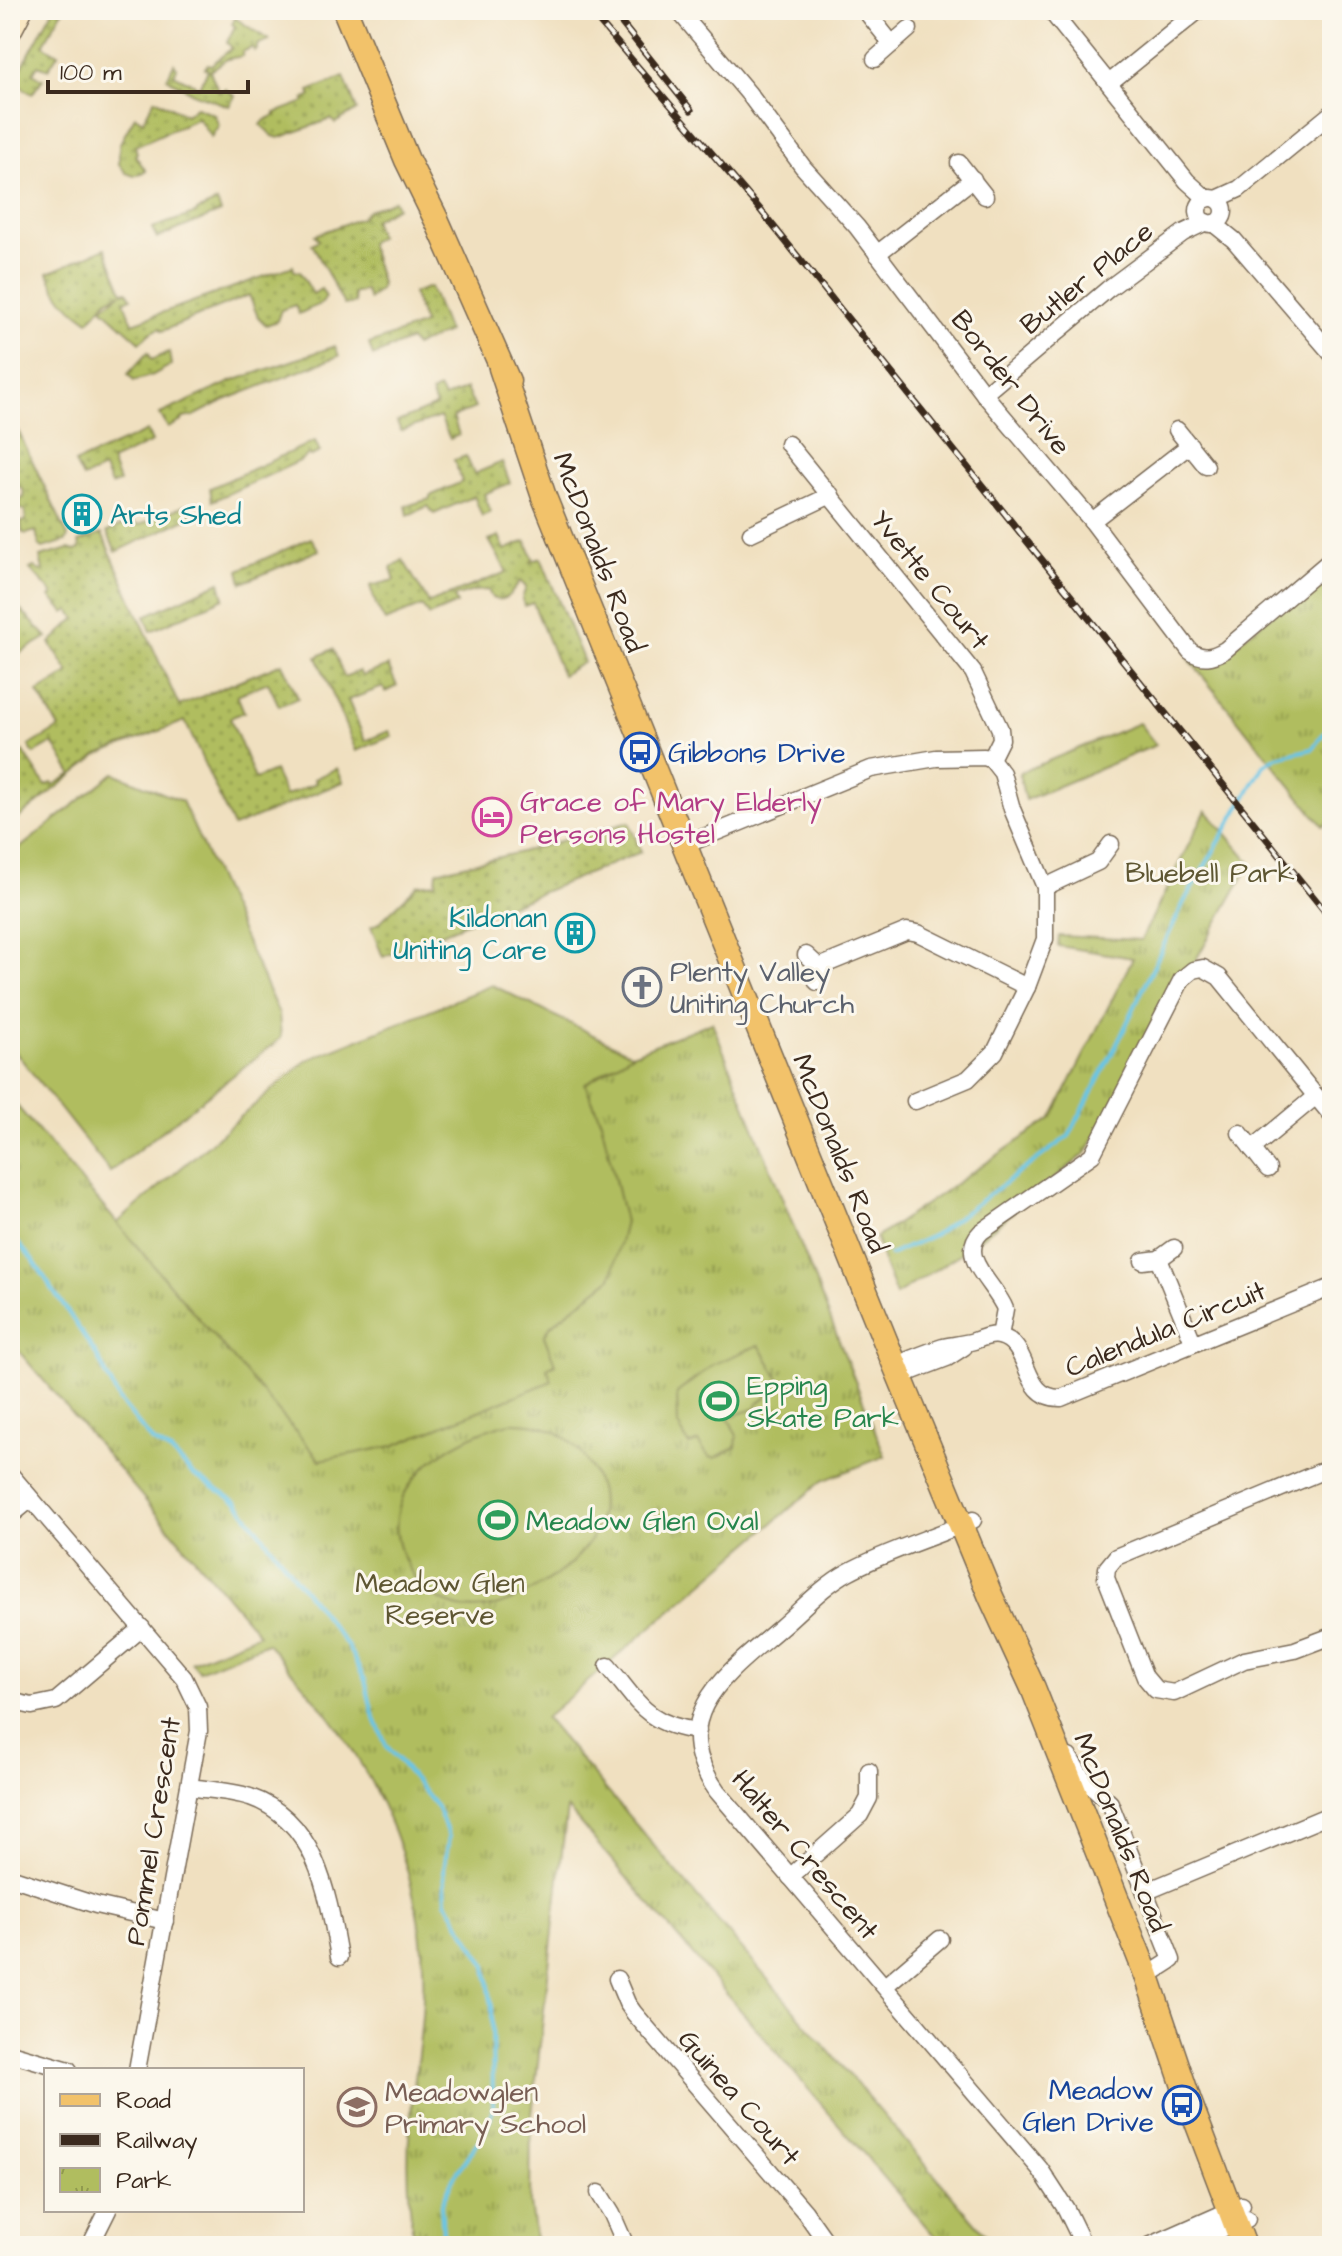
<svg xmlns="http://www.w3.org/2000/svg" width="1342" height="2256" viewBox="0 0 1342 2256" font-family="'Architects Daughter',sans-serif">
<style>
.grass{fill:url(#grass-dots);stroke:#76743e;stroke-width:2}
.park{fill:url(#park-tufts);stroke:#76743e;stroke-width:2}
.pitch{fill:#b0bd5f;stroke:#76743e;stroke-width:2}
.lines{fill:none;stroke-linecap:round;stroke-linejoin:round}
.stream{stroke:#68c5e6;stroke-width:4}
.street-casing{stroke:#7a6a57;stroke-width:19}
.secondary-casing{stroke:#7a6a57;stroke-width:25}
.primary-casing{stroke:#7a6a57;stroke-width:27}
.street{stroke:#fff;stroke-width:16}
.secondary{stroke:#fae7c3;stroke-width:22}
.primary{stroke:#f2c26a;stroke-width:24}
.rail-casing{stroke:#3b2a1e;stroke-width:7}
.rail{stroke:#fbf7ec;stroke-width:4;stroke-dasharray:12;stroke-linecap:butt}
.labels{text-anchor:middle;stroke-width:6;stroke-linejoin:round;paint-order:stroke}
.street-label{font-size:28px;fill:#3b2a1e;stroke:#fbf7ec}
.culture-label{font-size:28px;fill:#0d838f;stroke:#fbf7ec;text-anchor:start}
.transit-label{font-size:28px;fill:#164399;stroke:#fbf7ec;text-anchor:start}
.hotel-label{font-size:28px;fill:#b23c85;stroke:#fbf7ec;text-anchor:start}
.park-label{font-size:28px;fill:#5e5632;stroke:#fbf7ec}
.worship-label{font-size:28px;fill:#5b616d;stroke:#fbf7ec;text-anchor:start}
.leisure-label{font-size:28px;fill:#27864d;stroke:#fbf7ec;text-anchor:start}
.education-label{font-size:28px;fill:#785e54;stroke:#fbf7ec;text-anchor:start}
</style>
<defs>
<pattern id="grass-dots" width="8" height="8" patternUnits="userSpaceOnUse" patternTransform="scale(2)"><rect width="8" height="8" fill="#b0bd5f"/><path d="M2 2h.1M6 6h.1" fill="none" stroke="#909a4e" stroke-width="1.8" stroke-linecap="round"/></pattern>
<pattern id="park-tufts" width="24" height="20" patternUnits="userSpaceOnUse" patternTransform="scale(2)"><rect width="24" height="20" fill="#b0bd5f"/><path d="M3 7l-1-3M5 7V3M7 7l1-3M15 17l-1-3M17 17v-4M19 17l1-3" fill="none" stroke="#909a4e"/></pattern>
</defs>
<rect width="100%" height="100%" fill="#fbf7ec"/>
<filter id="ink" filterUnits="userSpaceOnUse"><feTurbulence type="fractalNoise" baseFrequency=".0125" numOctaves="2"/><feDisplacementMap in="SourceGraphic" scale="16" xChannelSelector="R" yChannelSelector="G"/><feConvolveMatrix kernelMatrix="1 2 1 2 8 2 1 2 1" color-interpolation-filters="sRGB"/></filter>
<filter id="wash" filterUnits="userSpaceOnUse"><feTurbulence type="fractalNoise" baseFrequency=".006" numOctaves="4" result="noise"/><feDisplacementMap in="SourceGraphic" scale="32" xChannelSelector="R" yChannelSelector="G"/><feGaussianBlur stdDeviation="1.8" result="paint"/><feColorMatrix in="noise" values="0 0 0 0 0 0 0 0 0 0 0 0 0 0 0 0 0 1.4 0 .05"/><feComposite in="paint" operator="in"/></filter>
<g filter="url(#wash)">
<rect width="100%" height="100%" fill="#f0e0c0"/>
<g class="grass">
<path d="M53,10h10l-20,35 15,9 -10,15 -10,-4 -5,8 10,6 -11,15 -18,-12z"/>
<path d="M235,18l34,22 -12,5v5l-3,1 -1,-4 -11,5 1,4 -16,3 -17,12 9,21 6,-3 10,7 -6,10 -34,-12 -28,-16 7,-14 3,4 -3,6 25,13 9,-17 -3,-2 3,-4 3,1 21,-17 -5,-6 8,-16 -3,-2z"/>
<path d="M344,77l13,33 -22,13 -4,-4 -52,19 -6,-2 -12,-11 4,-5 11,-5 -1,-2 30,-11 -1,-3 7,-3 -2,-5z"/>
<path d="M155,99l31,16 10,-8 18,7 5,11 -8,12 -13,-19 -63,28 2,7 -2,2 11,16 -12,5 -8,-3 -7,-9v-19l16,-29 8,5z"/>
<path d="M394,200l3,7 -24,13 6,17 -10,6 12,40 -1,6 -11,10 -4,-9 -12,4 2,9 -11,2 -32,-61 7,-4 -4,-5 46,-17 6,-7z"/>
<path d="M217,202l4,10 -64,26 -5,-10 45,-15v-2z"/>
<path d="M105,248l18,44 4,-1 4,7 -7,4 9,21 160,-57 1,5 6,1 13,22 8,-5 5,8 -4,6 -23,11 -4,-9 -14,5 -4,11 -11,4 -8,-8 -9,-22 -87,36 -2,-3 -10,5 -10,9 -38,-34 19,-15 -13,6 -19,22c-22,-16 -31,-22 -41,-48z"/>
<path d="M430,287l18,45 -33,14 -5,-6 -37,16 -4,-12 55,-20 -11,-31z"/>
<path d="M335,346l4,10 -114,44 -31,16 -11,2 -1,3 -14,7 -8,-14 73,-33z"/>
<path d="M148,352l4,8 17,-8 2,13 -18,10 -19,6 -6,-7z"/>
<path d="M439,389l5,9 22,-9 9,19 -22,9 6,18 -9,4 -10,-22 -39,14 -4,-9 39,-16 -5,-13z"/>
<path d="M10,414l58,122 -2,5 -23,7 -4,-3 -3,-14 -10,3 -4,-2 -1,-10 5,-1 -1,-11 -5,-1v-10l4,-1 -1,-10 -5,-1 -8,-22 6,-4 -5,-12 2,-1 -3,-8z"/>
<path d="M147,431l5,11 -41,19 8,21 -8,3 -7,-16 -21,9 -8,-15z"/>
<path d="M315,441l5,11 -9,4 -2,-2 -9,7 -88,40 -2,-13z"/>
<path d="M466,456l8,18 28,-12 8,21 -26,11 7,18 -9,4 -8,-20 -40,18 -6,-8 -20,9 -2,-9 24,-7v-3l32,-14 -8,-22z"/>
<path d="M186,505l6,11 -76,36 -9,-20 21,-9 12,2z"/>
<path d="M102,534l77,172 103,-43 16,35 -19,8 -11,-24 -31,13 7,17 -14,6 25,61 19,-8 11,25 31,-13 -2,-4 23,-11 6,14 -110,45 -48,-106 -87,34 -88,70v-66l13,-8 23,35 6,-3 2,2 18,-11 -19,-31 -19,11 -5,-8 30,-18 -21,-36 31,-19 -19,-30 26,-25 -7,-8 -4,3 -15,-16 3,-3 -23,-25 4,-2 6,4 3,-1 -3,-13 29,-8 6,2 5,-2 -1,-7z"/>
<path d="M499,536l6,14 21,-9 8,19 -4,2 11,-4 43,104 -22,13 -29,-72 -9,3 -2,-7 4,-12 -6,-6c-7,10 -14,23 -28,17l-4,-8 -15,1 -19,6 3,7 -28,12 -7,-10 -37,15 -8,-14 -7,-21 25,-6 -4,-12 12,-8 26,43 78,-31 -18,-32z"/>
<path d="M311,538l8,12 -77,33 -3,-13z"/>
<path d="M220,582l4,16 -73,33 -6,-15z"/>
<path d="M10,599l37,38 -37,22z"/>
<path d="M333,649l11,28 15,-6 3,5 26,-10 9,20 -12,6 -2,-5 -35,13 17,41 24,-10 3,5 -36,15 -39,-94z"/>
<path d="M629,822l12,30 -258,105 -12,-30 8,-4 39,-38 18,-2 1,-12 80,-18z"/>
</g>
<g class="park">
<path d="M1332,566v254l-9,6 -135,-168 11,6 14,-1z"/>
<path d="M1139,723l17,22 -131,55 -6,-27z"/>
<path d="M1206,810l45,53 -165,290 -120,97 -70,45 -13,-33 -7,-24 176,-120 81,-160 -75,-12 1,-10 82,4z"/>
<path d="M712,1022l173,434 -63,25 -277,237 450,528h-52l-376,-438 -36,316 -1,80 6,42h-122c-5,-40 -8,-81 -4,-122 3,-42 12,-85 13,-127 4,-94 -29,-188 -82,-264 -21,-32 -49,-60 -74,-90l-68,28 -8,-9 68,-28 -249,-293v-243l311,362 233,-95 -10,-29 7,-11 60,-47 -10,-157 -16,-37 47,-30z"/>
</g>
<g class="pitch">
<path d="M114,773l68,28 97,213 2,24 -171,134 -100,-127v-189z"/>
<path d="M492,985l140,69 -47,30 16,37 24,101 -14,56 -60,47 -7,11 11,28 -8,4 5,13 -159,65 -73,14 -203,-237 190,-163z"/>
<path d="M759,1345l21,35 -6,4 -1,8 -16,12v4l-29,9 9,19 -1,11 -21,11 -6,-1 -11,-15 -9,3 -11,-20 -1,-32 37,-29z"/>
<path d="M510,1423c28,-1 52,6 70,29 46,58 9,107 -46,137 -29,17 -60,28 -92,12 -19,-10 -31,-26 -39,-45 -30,-69 49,-120 107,-133z"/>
</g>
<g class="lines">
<g class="stream">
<path d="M10,1234l23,26 63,94 23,46 34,42 18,10 23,23 43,27 111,145 17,33 8,34 13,31 51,62 12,30 -5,32 2,32 40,65 6,42 1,102 -10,25 -30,43 -12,28 3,40"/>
<path d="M890,1255l44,-20 135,-99 51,-98 64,-136 80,-137 13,-8 35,-8 20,-27"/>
</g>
</g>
</g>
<g filter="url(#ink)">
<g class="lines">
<g class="street-casing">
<g id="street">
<path d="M678,10l71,84 54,73 54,60 127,167 108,127 98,130c12,9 23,6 35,-1l107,-91"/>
<path d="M865,10l27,34"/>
<path d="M1050,10l137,171 20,18"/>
<path d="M875,59l34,-30"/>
<path d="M1109,83l90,-73"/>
<path d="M959,163l26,33"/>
<circle cx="1211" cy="211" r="13"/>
<path d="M1217,199l22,-10 93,-76"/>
<path d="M1213,223l21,17 98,114"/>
<path d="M877,254l96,-75"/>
<path d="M984,394l124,-105 75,-56 23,-11"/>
<path d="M1177,430l29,36"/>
<path d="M788,444l185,228 27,57 1,10 -10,20"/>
<path d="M1092,521l98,-76"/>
<path d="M751,533l80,-38"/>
<path d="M697,840l174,-71 65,-11 48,-1 7,2"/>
<path d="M1045,887l53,-25 13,-18"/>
<path d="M806,955l13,12 -2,15"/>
<path d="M819,967l88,-36 11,2 109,54"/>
<path d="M915,1101l53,-22 27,-27 32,-65 18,-48v-52l-33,-78 -10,-36 -11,-14"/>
<path d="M1240,1133l28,36"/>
<path d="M1252,1149l64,-53"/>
<path d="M1159,1259l34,83"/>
<path d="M1143,1261l16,-2 15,-11"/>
<path d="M1000,1336l5,-27c-9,-24 -49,-52 -24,-77l111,-77 90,-176 11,-9 10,-2 16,9 113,139"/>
<path d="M895,1365c16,-6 32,-13 48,-18 10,-2 21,-3 31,-6 8,-3 16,-7 25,-5 34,8 21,63 62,62l271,-111"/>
<path d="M900,1376l47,-18 17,-11"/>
<path d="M1332,1467l-216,90 -9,11 -1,10 39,99 11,13 18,3 70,-33 51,-10 37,-14"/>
<path d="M10,1474l174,204 14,29 1,24 -62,339"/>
<path d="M10,1516l21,-17"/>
<path d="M973,1520c-41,18 -87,31 -125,52 -24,13 -46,37 -67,55 -52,45 -118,88 -64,164l323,378 26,40 18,37"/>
<path d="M608,1666c31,37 39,59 90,65"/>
<path d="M10,1701l22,5 24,-5 86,-73"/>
<path d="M1069,1757l12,19 29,27 62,157 -25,16"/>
<path d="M189,1787c20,3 42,4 61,10 67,23 78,98 89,160"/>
<path d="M10,1877l86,28 69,16"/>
<path d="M790,1877l70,-62 9,-17v-27"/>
<path d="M1145,1892l187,-78"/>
<path d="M617,1979l10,24 7,10 171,199 24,34"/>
<path d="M885,1986l55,-47"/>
<path d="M10,2053l59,17"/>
<path d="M599,2193l13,21 14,32"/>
<path d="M10,2244l3,2"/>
<path d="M90,2246l18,-36"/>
<path d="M1149,2246l93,-41"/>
<path d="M1178,2246l69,-27"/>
</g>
</g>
<g class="secondary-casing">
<path id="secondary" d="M10,31l11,-21"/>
</g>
<g class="primary-casing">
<g id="primary">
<path d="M345,10l62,150 30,61 71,160"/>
<path d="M501,368l43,129 140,347 211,521 96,232 42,91 114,288 42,125 55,145"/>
</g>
</g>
<use href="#street" class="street"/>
<use href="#secondary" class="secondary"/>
<use href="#primary" class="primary"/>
<g class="rail-casing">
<g id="rail">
<path d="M589,10l169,197 574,713"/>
<path d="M611,10l80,100"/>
</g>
</g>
<use href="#rail" class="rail"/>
</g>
</g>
<defs>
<g id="building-ring" transform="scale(2)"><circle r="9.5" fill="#fbf7ec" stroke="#0f9aa8" stroke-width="1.5"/><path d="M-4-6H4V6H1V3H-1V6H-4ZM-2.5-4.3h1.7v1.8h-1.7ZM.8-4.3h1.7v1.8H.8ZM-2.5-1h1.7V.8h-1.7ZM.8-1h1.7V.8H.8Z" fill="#0f9aa8"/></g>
<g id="bus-ring" transform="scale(2)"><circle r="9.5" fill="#fbf7ec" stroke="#1a4fb4" stroke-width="1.5"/><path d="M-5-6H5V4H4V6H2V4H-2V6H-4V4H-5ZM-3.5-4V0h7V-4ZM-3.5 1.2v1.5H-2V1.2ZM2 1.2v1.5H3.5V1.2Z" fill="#1a4fb4"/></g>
<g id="hotel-ring" transform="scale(2)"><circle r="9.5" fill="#fbf7ec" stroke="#d1479c" stroke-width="1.5"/><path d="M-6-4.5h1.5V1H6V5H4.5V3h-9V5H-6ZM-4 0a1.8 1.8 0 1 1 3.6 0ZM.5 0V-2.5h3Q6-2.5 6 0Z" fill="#d1479c"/></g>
<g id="church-ring" transform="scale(2)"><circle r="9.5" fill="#fbf7ec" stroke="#6b7280" stroke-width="1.5"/><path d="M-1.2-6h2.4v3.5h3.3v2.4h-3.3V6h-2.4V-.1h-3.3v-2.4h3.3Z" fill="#6b7280"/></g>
<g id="stadium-ring" transform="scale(2)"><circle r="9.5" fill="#fbf7ec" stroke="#2e9e5b" stroke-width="1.5"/><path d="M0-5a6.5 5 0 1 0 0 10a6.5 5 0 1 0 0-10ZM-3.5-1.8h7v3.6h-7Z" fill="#2e9e5b"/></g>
<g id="school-ring" transform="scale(2)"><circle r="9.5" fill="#fbf7ec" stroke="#8d6e63" stroke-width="1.5"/><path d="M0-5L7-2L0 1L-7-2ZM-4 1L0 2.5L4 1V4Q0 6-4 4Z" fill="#8d6e63"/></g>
</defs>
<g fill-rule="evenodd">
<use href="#building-ring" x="82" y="514"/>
<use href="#bus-ring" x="640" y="752"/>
<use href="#hotel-ring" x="492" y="817"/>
<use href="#building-ring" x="575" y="933"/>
<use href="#church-ring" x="642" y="987"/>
<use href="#stadium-ring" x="719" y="1401"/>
<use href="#stadium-ring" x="498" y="1520"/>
<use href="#bus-ring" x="1182" y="2105"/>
<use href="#school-ring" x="357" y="2107"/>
</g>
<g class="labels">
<g class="street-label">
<text transform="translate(1086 277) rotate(-39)" y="10">Butler Place</text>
<text transform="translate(1012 382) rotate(52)" y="10">Border Drive</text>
<text transform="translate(600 552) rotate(69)" y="10">McDonalds Road</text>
<text transform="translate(931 579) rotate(51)" y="10">Yvette Court</text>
<text transform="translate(841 1153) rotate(68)" y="10">McDonalds Road</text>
<text transform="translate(1165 1328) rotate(-22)" y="10">Calendula Circuit</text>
<text transform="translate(152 1831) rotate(-81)" y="10">Pommel Crescent</text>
<text transform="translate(1122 1832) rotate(68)" y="10">McDonalds Road</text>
<text transform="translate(806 1854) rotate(50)" y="10">Halter Crescent</text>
<text transform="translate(740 2097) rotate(49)" y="10">Guinea Court</text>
</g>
<g class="culture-label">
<text x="110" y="524">Arts Shed</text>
<text x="547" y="927" text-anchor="end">Kildonan<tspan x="547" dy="32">Uniting Care</tspan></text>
</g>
<g class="transit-label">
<text x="668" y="762">Gibbons Drive</text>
<text x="1154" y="2099" text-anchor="end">Meadow<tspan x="1154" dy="32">Glen Drive</tspan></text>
</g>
<g class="hotel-label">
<text x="520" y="811">Grace of Mary Elderly<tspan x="520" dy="32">Persons Hostel</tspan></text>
</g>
<g class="park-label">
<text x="1210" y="882">Bluebell Park</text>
<text x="440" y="1592">Meadow Glen<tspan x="440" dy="32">Reserve</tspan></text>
</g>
<g class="worship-label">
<text x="670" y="981">Plenty Valley<tspan x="670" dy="32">Uniting Church</tspan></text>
</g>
<g class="leisure-label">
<text x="747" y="1395">Epping<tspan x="747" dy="32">Skate Park</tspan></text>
<text x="526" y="1530">Meadow Glen Oval</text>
</g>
<g class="education-label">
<text x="385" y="2101">Meadowglen<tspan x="385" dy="32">Primary School</tspan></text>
</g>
</g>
<rect width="1342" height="2256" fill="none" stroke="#fbf7ec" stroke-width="40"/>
<rect x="44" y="2068" width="260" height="144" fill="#fbf7ec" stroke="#aea59a" stroke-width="2"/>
<rect x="60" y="2094" width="40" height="12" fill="#f2c26a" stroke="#aea59a" stroke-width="2"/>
<text x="116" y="2108" font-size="24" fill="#3b2a1e">Road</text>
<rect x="60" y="2134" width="40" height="12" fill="#3b2a1e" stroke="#aea59a" stroke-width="2"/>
<text x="116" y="2148" font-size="24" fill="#3b2a1e">Railway</text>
<rect x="60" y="2168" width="40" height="24" fill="url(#park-tufts)" stroke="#aea59a" stroke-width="2"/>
<text x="116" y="2188" font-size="24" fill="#3b2a1e">Park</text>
<path d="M48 80v12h200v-12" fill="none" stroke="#3b2a1e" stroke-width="4"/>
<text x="60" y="80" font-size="24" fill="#3b2a1e" stroke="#fbf7ec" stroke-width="6" paint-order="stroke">100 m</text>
</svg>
